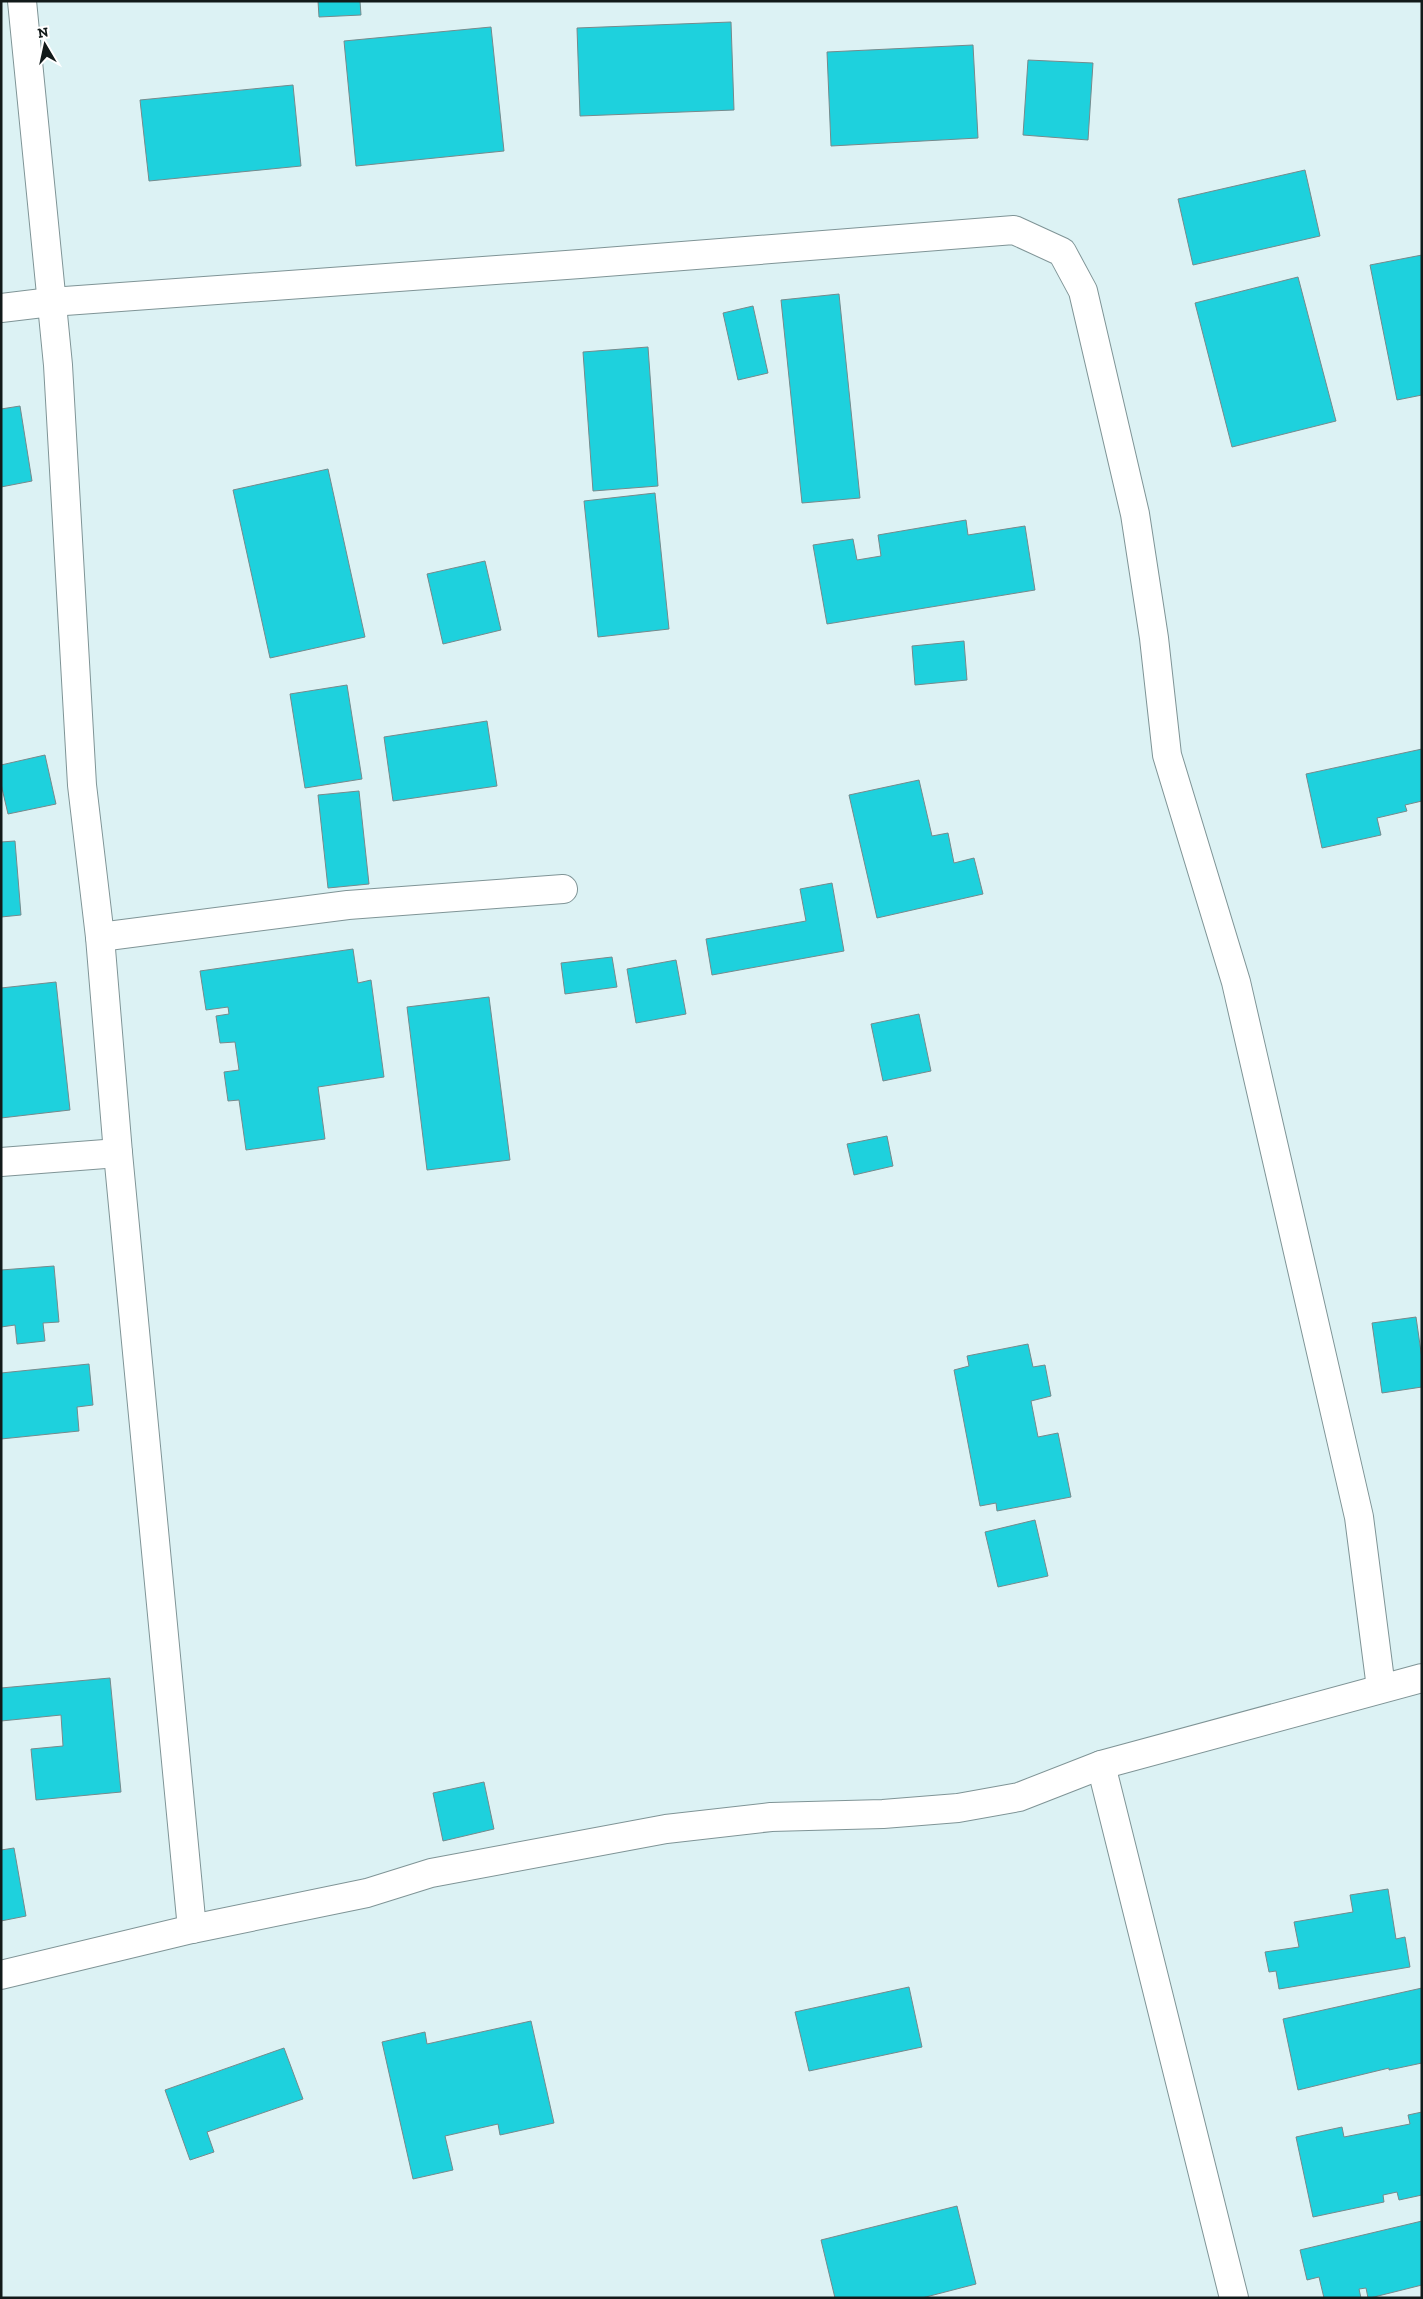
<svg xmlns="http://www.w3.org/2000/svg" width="1423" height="2299" viewBox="0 0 1423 2299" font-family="'Zilla Slab',serif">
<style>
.building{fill:#1ed1dd;stroke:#768a8c}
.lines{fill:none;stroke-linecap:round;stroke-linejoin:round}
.minor-casing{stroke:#7f9496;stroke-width:30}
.minor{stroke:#fff;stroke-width:28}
</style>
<rect width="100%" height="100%" fill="#dcf2f4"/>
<g class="building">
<path d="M318,1h42l1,14 -42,2z"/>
<path d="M731,22l3,88 -154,6 -3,-88z"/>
<path d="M491,27l13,124 -148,15 -12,-125z"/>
<path d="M973,45l5,93 -147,8 -4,-94z"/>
<path d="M1028,60l65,3 -5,77 -65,-5z"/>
<path d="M293,85l8,81 -152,15 -9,-81z"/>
<path d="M1305,170l15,66 -127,29 -15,-66z"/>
<path d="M1422,255v140l-25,5 -27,-135z"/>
<path d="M1298,277l38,144 -104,26 -37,-144z"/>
<path d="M839,294l21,204 -58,5 -21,-203z"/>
<path d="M753,306l15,67 -30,7 -15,-67z"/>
<path d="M648,347l10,139 -65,5 -10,-139z"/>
<path d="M20,406l12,75 -31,6v-78z"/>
<path d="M328,469l37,168 -95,21 -37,-168z"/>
<path d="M655,493l14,136 -71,8 -14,-136z"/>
<path d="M966,520l2,15 57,-9 10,64 -208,34 -14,-79 40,-6 4,21 24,-4 -3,-21z"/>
<path d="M485,561l16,69 -58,14 -16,-70z"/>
<path d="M964,641l3,39 -52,5 -3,-39z"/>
<path d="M347,685l15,94 -57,9 -15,-94z"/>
<path d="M487,721l10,65 -104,15 -9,-64z"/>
<path d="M1422,749v52l-17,4 2,6 -30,7 4,17 -59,13 -16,-74z"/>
<path d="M45,755l11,49 -48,10 -7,-30v-19z"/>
<path d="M919,780l13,56 16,-3 6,30 20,-5 9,36 -106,24 -28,-123z"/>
<path d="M359,791l10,93 -41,4 -10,-93z"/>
<path d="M15,841l6,74 -20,2v-75z"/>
<path d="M832,883l12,68 -132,24 -6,-36 100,-18 -6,-32z"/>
<path d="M353,949l5,34 13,-3 13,97 -66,10 7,52 -79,11 -7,-50 -11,1 -4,-29 15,-2 -4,-28 -15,1 -4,-27 13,-2 -1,-7 -22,3 -6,-39z"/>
<path d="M612,957l5,30 -52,7 -4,-31z"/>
<path d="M676,960l10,54 -50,9 -9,-54z"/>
<path d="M56,982l14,128 -69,8v-130z"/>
<path d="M489,997l21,163 -83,10 -20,-163z"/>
<path d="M919,1014l12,57 -48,10 -12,-57z"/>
<path d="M887,1136l6,30 -39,9 -7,-31z"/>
<path d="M54,1266l5,56 -16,1 2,18 -28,3 -2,-19 -14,2v-57z"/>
<path d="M1416,1317l6,42v28l-40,6 -10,-70z"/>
<path d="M1028,1344l5,23 12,-2 6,31 -20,5 7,36 20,-4 13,64 -74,14 -1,-8 -16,3 -26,-136 15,-4 -2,-10z"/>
<path d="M89,1364l4,41 -16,2 2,24 -78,8v-66z"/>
<path d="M1035,1520l13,56 -50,11 -13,-55z"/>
<path d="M110,1678l11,114 -85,8 -5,-51 32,-3 -2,-31 -60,6v-33z"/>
<path d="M484,1782l10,47 -51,12 -10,-48z"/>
<path d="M14,1848l12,68 -25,5v-71z"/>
<path d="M1388,1889l8,50 9,-2 5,30 -131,22 -3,-18 -7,1 -4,-20 34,-5 -5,-25 59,-10 -3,-17z"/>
<path d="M909,1987l13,60 -113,24 -14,-59z"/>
<path d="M1422,1988v75l-33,7v-2l-91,22 -15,-71z"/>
<path d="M531,2021l23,102 -54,12 -2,-11 -53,12 8,34 -40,9 -31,-137 43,-10 2,12z"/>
<path d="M284,2048l19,51 -96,33 7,20 -24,8 -25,-70z"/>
<path d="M1422,2112v83l-23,5 -2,-8 -14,3 1,7 -71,15 -17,-80 46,-10 2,10 66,-13 -2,-9z"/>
<path d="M957,2206l19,78 -54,14h-87l-14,-58z"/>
<path d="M1422,2221v64l-52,13h-2l-2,-10 -7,1 2,9h-37l-5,-21 -12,3 -7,-30z"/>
</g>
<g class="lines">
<g class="minor-casing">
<g id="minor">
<path d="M22,1l36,364 24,420 18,152 18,216 74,776"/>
<path d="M1,308l50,-6 529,-38 434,-34 48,22 21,39 52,223 19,124 13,117 69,227 123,535 22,171"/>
<path d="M100,937l248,-32 215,-16"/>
<path d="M1,1162l117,-9"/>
<path d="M1101,1765l133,533"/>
<path d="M1,1975l191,-46 175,-36 64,-20 235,-44 105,-12 112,-3 75,-6 61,-11 82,-32 321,-87"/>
</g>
</g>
<use href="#minor" class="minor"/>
</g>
<rect width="1423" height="2299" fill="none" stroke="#121a1a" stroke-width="5"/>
<g transform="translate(45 45) rotate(351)" stroke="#ffffff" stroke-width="4" paint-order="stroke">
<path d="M0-4L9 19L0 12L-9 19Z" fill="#121a1a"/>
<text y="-8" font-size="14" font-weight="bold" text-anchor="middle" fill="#121a1a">N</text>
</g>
</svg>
